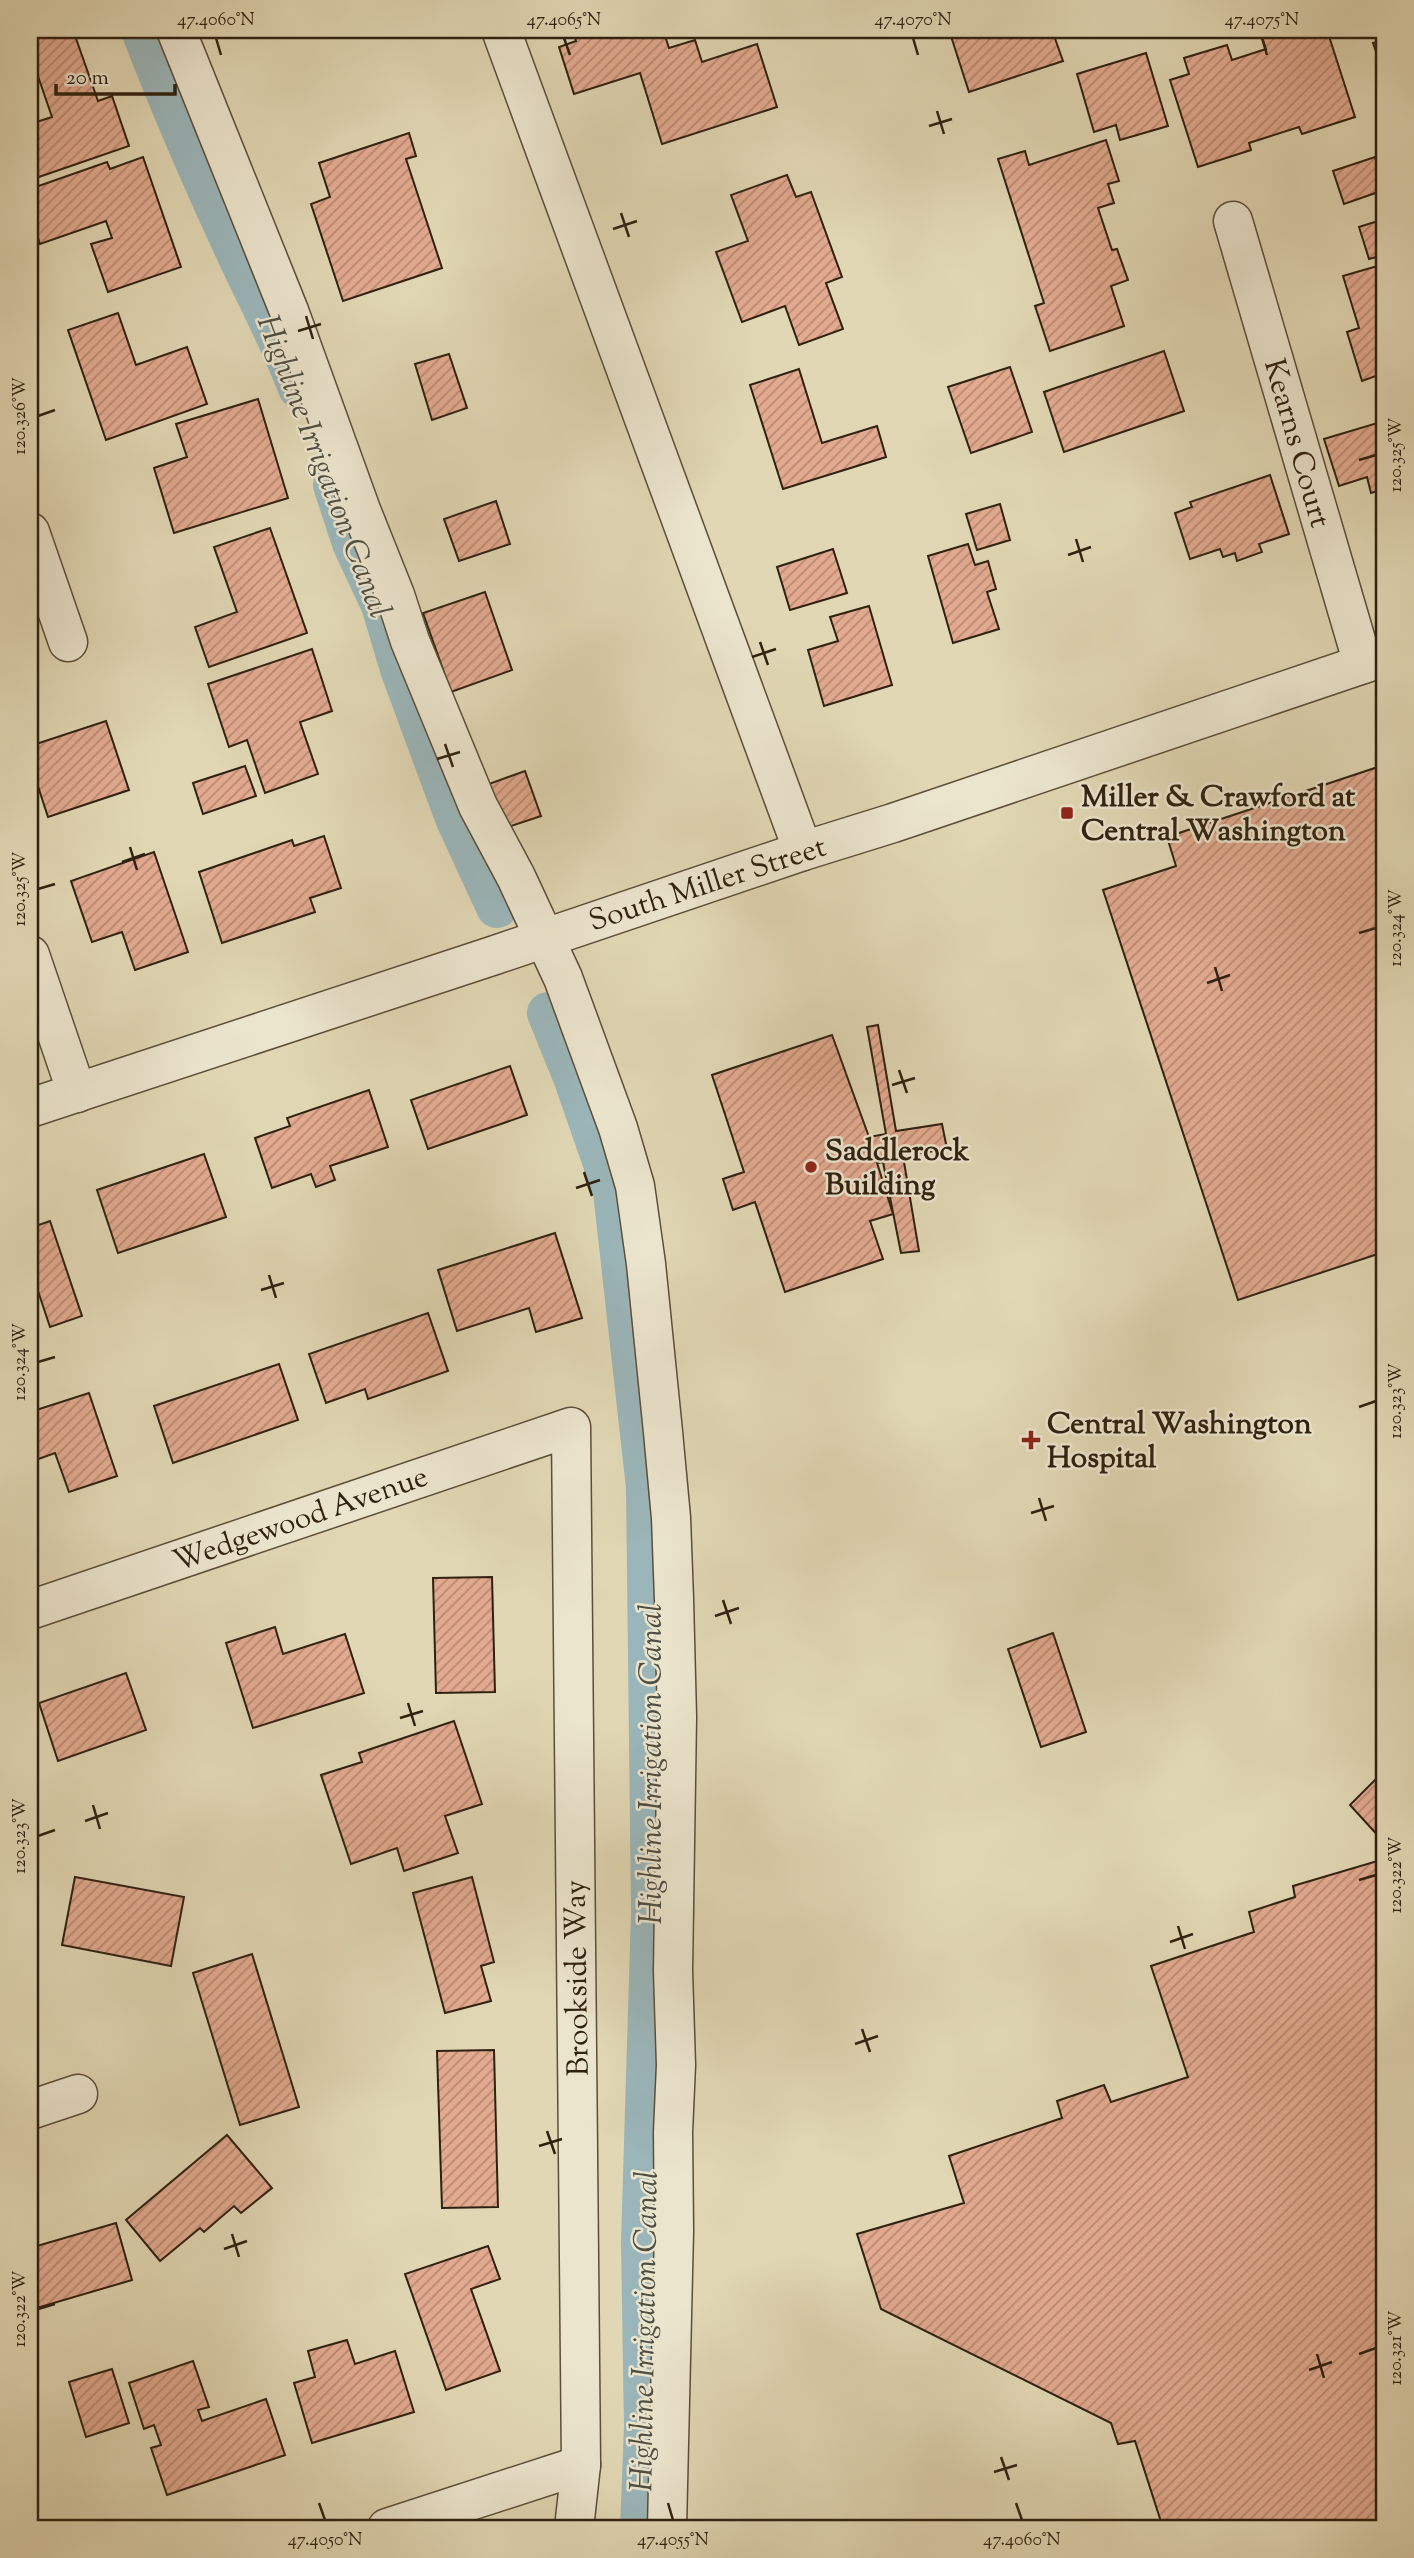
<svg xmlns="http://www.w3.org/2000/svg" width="1414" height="2558" viewBox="0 0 1414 2558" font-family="'Sorts Mill Goudy',serif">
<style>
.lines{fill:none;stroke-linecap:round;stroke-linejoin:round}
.canal{stroke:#9bb6ba;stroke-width:42}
.building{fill:url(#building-hatch);stroke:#2f210f;stroke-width:2}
.minor-casing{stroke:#5c4e38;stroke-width:41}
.minor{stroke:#ece5ce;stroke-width:38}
.ticks{fill:none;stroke:#2f210f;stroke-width:2.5}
.poi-dot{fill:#8f2418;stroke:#ece5ce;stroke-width:2.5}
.labels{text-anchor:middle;stroke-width:5;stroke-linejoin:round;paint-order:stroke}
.street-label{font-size:30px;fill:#2f210f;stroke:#ece5ce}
.poi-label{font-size:30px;font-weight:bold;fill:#2f210f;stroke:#ece5ce;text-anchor:start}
.water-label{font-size:32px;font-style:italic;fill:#4f4e42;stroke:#ece5ce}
.neatline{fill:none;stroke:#2f210f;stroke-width:2.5}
.ticks-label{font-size:18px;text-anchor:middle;fill:#2f210f}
</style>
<defs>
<pattern id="building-hatch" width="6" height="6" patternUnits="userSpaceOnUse" patternTransform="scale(1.75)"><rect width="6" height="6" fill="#e3aa90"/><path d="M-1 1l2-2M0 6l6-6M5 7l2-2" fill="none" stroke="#b88a74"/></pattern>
</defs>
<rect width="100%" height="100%" fill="#e1d7b4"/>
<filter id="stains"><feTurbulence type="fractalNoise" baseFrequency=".00286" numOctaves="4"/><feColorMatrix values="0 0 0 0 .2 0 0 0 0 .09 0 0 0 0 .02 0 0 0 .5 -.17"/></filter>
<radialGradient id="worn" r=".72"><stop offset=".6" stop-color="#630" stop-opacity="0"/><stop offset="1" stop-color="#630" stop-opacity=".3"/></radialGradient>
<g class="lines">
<g class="canal">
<path d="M142,30c29,76 62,152 97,227 20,43 43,86 60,131"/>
<path d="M334,485l19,58 29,62 19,64 55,149 41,89"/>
<path d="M548,1013l26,64 40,115 33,295 5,425 -10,331 3,184 -4,101"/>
</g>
</g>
<g class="building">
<path d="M64,30h9l25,71 14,-5 17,50 -99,34v-56l22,-7 -22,-64v-12z"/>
<path d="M573,30h90l6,18 26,-8 7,22 55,-18 20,63 -115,37 -22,-71 -66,21 -15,-47 17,-6z"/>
<path d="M949,30h103l11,31 -94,31z"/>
<path d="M1273,30h33l1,6 20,-6 28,87 -53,17 -3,-7 -50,16 2,7 -53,17 -28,-87 19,-6 -5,-16 43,-13 5,15 34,-11 -5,-15z"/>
<path d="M1384,40v35l-11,-32z"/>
<path d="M1146,53l22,73 -48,14 -4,-15 -22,7 -17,-58z"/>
<path d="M409,133l7,23 -10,3 36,109 -99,33 -32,-97 19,-7 -11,-34z"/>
<path d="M1106,140l13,41 -11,3 6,19 -16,5 14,42 5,-1 11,31 -17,6 13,40 -74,25 -15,-45 9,-3 -46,-144 27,-8 4,14z"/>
<path d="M143,157l38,110 -73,25 -17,-48 21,-6 -6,-17 -66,23 -10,-30v-25l77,-27 3,7z"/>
<path d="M1375,157l9,33 -40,14 -11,-33z"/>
<path d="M787,175l9,22 15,-5 31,85 -16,6 17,46 -44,16 -14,-39 -43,16 -26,-70 32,-11 -17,-46z"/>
<path d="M1384,219v36l-15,4 -10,-32z"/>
<path d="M1384,264v109l-22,8 -15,-49 12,-4 -16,-52z"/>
<path d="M118,313l18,52 51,-18 20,57 -101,36 -38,-110z"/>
<path d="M1164,351l20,60 -120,41 -20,-60z"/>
<path d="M449,354l18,54 -35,12 -17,-56z"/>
<path d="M1010,367l22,65 -61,21 -23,-66z"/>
<path d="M799,369l23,74 55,-17 9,31 -103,32 -33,-104z"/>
<path d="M258,399l30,99 -114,35 -20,-65 33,-11 -11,-33z"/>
<path d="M1384,421v68l-13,4 -4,-16 -28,9 -15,-47z"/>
<path d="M1270,475l19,59 -30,10 3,8 -25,9 -2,-8 -12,4 -3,-8 -30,10 -15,-46 17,-6 -2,-5z"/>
<path d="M496,501l14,43 -51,17 -15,-42z"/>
<path d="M1000,504l10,36 -33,10 -11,-36z"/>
<path d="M270,528l37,105 -98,34 -14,-40 42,-15 -23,-65z"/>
<path d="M968,544l7,21 13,-4 8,28 -9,3 12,37 -46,14 -25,-87z"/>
<path d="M833,549l14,44 -57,17 -13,-43z"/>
<path d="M485,592l27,78 -61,22 -28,-79z"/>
<path d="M869,606l23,79 -68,21 -16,-56 30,-9 -8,-24z"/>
<path d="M312,649l20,62 -32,11 18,52 -53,19 -18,-53 -18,7 -21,-63z"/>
<path d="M106,721l23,69 -81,27 -18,-55v-16z"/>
<path d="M1384,765v487l-146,48 -135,-410 73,-24 -9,-29z"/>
<path d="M245,766l11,30 -53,18 -10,-31z"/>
<path d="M525,771l16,45 -39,13 -16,-44z"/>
<path d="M324,836l17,52 -31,10 5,14 -93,31 -23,-71 93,-32 2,6z"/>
<path d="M154,852l34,100 -53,18 -13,-38 -30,10 -21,-61z"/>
<path d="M878,1025l18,106 46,-7 5,25 -44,7 16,95 -18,2 -18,-91 -6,1 -8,-26 17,-3 -19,-107z"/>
<path d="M832,1035l37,102 24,77 -23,7 13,38 -98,33 -30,-90 -22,8 -10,-31 21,-7 -32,-97z"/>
<path d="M510,1066l17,49 -99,34 -17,-49z"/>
<path d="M369,1090l19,57 -58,19 5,14 -19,7 -5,-13 -39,14 -17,-50 35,-12 -3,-8z"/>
<path d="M204,1154l22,63 -108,36 -21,-63z"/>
<path d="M50,1221l32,95 -32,11 -12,-36 -8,3v-66z"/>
<path d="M555,1233l27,85 -46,14 -7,-24 -72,23 -19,-61z"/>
<path d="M428,1313l20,58 -80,28 -3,-10 -39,14 -17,-49z"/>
<path d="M279,1364l19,56 -125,43 -19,-57z"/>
<path d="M89,1393l28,83 -48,16 -14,-39 -25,9v-50z"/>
<path d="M492,1577l3,115 -59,1 -3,-115z"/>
<path d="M275,1627l8,27 62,-20 19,59 -111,35 -27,-85z"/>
<path d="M1053,1633l33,99 -45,15 -33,-98z"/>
<path d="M126,1673l20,57 -88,31 -19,-58z"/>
<path d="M454,1721l28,83 -37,12 13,37 -54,18 -7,-23 -46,16 -30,-89 41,-13 -3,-9z"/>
<path d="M1384,1771v77l-2,-8 -32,-35z"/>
<path d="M1384,1859v669h-221l-28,-87 -17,3 -7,-21 -230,-114 -24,-75 107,-31 -15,-47 113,-38 -5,-17 47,-16 7,17 77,-25 -37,-111 103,-34 -5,-20 46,-15 -2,-11z"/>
<path d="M75,1877l109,20 -13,69 -109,-21z"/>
<path d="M472,1877l22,85 -13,4 10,35 -46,12 -32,-120z"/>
<path d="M252,1954l47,153 -59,18 -47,-152z"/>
<path d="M494,2050l4,157 -56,1 -5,-157z"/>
<path d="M227,2135l45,53 -31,25 -7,-7 -30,26 -4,-4 -40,33 -34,-41z"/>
<path d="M116,2223l16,57 -102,30v-62z"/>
<path d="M488,2246l12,33 -29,10 29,82 -54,19 -41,-116z"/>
<path d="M347,2340l8,24 40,-13 19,61 -102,31 -18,-60 21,-6 -7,-26z"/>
<path d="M193,2361l16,46 -11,3 4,11 64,-22 19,56 -118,40 -16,-47 10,-3 -7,-20 -10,4 -15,-46z"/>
<path d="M112,2369l17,54 -43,14 -17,-55z"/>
</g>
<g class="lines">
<g class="minor-casing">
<g id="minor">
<path d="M176,30l113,281 72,199 34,85 15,46 68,165 38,71 47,101 55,150 17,58 11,78 17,168 8,86 3,81 3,118 -4,254 3,94 -3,67 1,99 -7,297"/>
<path d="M501,30l302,821"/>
<path d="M1233,221l130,443"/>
<path d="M30,532l38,110"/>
<path d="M30,955l47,138"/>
<path d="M30,1108l462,-152 311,-105 90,-28 491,-166"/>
<path d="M30,1610l541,-183 10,1038 -7,63"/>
<path d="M30,2110l48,-16"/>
<path d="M387,2528l194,-63"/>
</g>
</g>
<use href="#minor" class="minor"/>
</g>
<path class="ticks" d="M216,38l5,17M564,38l6,17M913,38l5,17M1262,38l5,17M937,111l7,23M929,126l23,-7M621,213l8,24M613,229l24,-8M306,316l7,23M298,331l23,-7M38,416l17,-6M1359,460l17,-5M1076,539l7,23M1068,555l23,-8M760,642l8,23M752,657l24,-8M445,744l8,23M437,759l23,-7M130,847l7,23M122,862l23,-8M38,889l17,-5M1359,933l17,-5M1215,967l7,24M1207,983l23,-8M899,1070l8,23M892,1085l23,-7M584,1172l8,24M576,1188l24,-8M269,1275l7,23M261,1290l23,-7M38,1362l17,-5M1359,1407l17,-6M1039,1498l7,23M1031,1513l23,-7M723,1600l8,24M715,1616l24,-8M408,1703l7,23M400,1718l23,-7M93,1805l7,24M85,1821l23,-8M38,1836l17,-6M1359,1880l17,-5M1178,1926l7,23M1170,1942l23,-8M862,2029l8,23M855,2044l23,-8M547,2131l8,23M539,2146l23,-7M232,2234l7,23M224,2249l23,-8M38,2309l17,-5M1317,2354l7,24M1359,2354l17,-6M1309,2370l23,-8M1001,2457l8,23M994,2472l23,-7M319,2503l6,17M668,2503l5,17M1016,2503l6,17"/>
<g class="poi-dot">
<rect x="1060" y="806" width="14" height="14" rx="3.5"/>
<circle cx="811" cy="1167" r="7"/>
<path d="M1027.5 1429.5h7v7h7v7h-7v7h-7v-7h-7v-7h7z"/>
</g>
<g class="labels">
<g class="street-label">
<text transform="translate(1298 443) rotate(74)" y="10">Kearns Court</text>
<text transform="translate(707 883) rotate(-18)" y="10">South Miller Street</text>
<text transform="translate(300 1518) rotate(-19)" y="10">Wedgewood Avenue</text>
<text transform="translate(576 1978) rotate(-91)" y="10">Brookside Way</text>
</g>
<g class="poi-label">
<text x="1081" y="806">Miller &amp; Crawford at<tspan x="1081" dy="34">Central Washington</tspan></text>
<text x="825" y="1160">Saddlerock<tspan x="825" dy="34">Building</tspan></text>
<text x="1047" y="1433">Central Washington<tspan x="1047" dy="34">Hospital</tspan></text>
</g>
<g class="water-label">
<text transform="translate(325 466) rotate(69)" y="11">Highline Irrigation Canal</text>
<text transform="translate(650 1764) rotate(-90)" y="11">Highline Irrigation Canal</text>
<text transform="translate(643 2331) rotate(-89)" y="11">Highline Irrigation Canal</text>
</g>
</g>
<rect width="1414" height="2558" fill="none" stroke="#e1d7b4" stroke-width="77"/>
<path d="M56 84v10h119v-10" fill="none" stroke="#2f210f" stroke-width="3.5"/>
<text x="66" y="84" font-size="21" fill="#2f210f" stroke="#ece5ce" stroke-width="5" paint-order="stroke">20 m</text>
<rect x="38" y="38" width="1338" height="2482" class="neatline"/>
<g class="ticks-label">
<text x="216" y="25">47.4060°N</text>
<text x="564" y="25">47.4065°N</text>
<text x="913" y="25">47.4070°N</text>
<text x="1262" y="25">47.4075°N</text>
<text transform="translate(19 416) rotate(-90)" y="6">120.326°W</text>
<text transform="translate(1395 455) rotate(-90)" y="6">120.325°W</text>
<text transform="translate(19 889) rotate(-90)" y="6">120.325°W</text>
<text transform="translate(1395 928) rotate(-90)" y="6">120.324°W</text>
<text transform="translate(19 1362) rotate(-90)" y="6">120.324°W</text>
<text transform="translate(1395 1401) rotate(-90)" y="6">120.323°W</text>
<text transform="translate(19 1836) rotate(-90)" y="6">120.323°W</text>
<text transform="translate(1395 1875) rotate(-90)" y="6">120.322°W</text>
<text transform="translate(19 2309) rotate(-90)" y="6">120.322°W</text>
<text transform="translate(1395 2348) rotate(-90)" y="6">120.321°W</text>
<text x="325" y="2545">47.4050°N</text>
<text x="673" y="2545">47.4055°N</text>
<text x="1022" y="2545">47.4060°N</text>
</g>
<rect width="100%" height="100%" filter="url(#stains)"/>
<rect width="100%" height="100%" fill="url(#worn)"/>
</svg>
